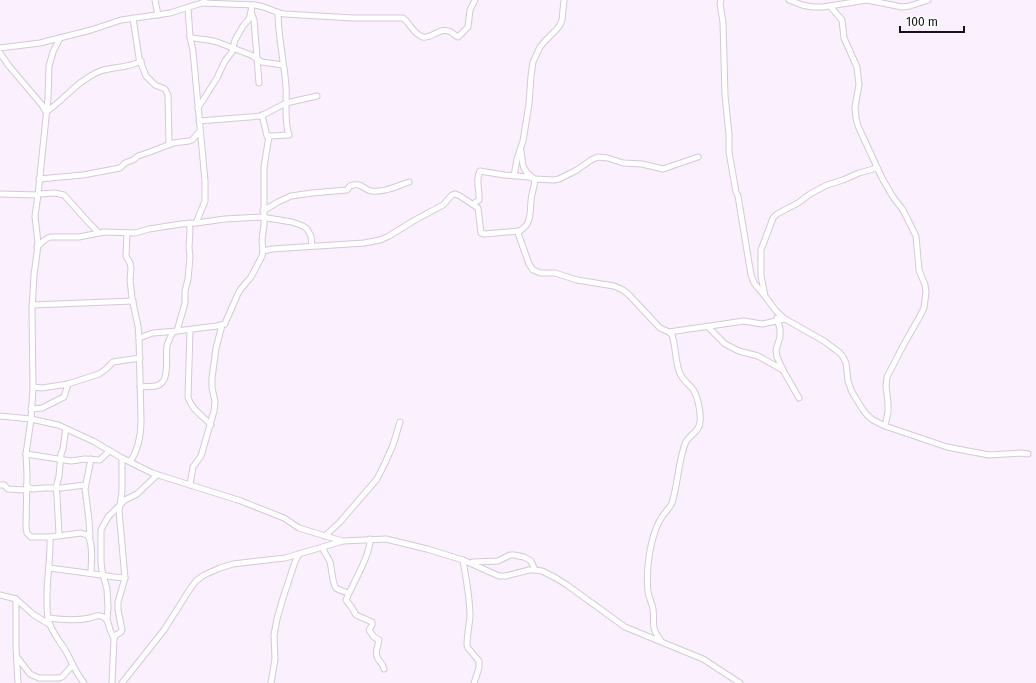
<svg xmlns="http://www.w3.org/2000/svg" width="1036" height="683" viewBox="0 0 1036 683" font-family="'Fira Sans',sans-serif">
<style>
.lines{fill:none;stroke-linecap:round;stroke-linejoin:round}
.street-casing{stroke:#d5c8d8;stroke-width:7}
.street{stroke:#fff;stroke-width:5}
</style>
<rect width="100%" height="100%" fill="#fbf0fd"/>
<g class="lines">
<g class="street-casing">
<g id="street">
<path d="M155,0l3,15"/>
<path d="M721,0l-1,4 3,18 2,73 4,40v17l7,40 2,4 13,79 3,8 10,12"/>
<path d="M789,0l13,5 10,2h11l44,-7 35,7 8,-1 18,-6"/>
<path d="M202,3l53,2 9,2 15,6 6,1 68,4h50c7,5 10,16 20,19 9,2 17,-11 28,-5 2,1 4,4 7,5l10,-10 2,-17 5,-10"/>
<path d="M830,6l12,14 2,18 13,29 2,18 -4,22 1,11 2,8 24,52 11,19 10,13 13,26 3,34 6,15 1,7 -2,16 -4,8 -17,30 -16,31 -1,9 2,17v9l-3,14"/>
<path d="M188,8l2,29 3,14 12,130v20l-9,22"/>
<path d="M251,12l3,8 5,63"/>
<path d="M133,18l6,40 7,18 9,9 10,4 3,6 1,50"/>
<path d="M190,37c9,3 18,2 27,5l34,13 11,7 21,3"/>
<path d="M60,38l-7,14 -4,14 -1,32 -10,97 -3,21 3,27 -1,10 -3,22 -2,35 1,79 -2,30 -5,35 1,21 -1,52 1,6 4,4h19l31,-4 6,2c7,7 4,28 4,38"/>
<path d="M0,48l40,-5 51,-13 30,-10 49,-7 35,-11"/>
<path d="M0,53l9,13 33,39 4,7c19,-13 31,-31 52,-40 14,-6 29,-3 43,-11"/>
<path d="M198,108l19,-30 8,-17 7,-9 3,-12 8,-14 6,-7 2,-7 1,-7"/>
<path d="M262,115l5,21h4l18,-1c-5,-13 -2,-35 -3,-49 -2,-25 -8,-49 -8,-74"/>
<path d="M199,121l62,-5 25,-13 31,-7"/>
<path d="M521,151c2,12 0,18 11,26"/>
<path d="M877,168l-18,5 -16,7 -16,5 -17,9 -12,9 -21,11 -4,4 -12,32v26l4,20 11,15 9,8 39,22 16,12 3,4 3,6 2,18 4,11 11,18 4,5 6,5 12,6 62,21 42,8 32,-2 7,1"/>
<path d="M514,176l3,-17 6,-18 6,-37 2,-28 2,-14 7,-15 5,-6 11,-11 4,-5 2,-5 2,-20"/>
<path d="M39,179l44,-4 37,-7 5,-5 8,-3 5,-4 12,-4 23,-9 16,-2 3,-1 8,-9"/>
<path d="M534,179l20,1 5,-1 18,-9 14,-10 7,-3 10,1 15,5 19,1 21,5 35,-12"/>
<path d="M0,194l38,1"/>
<path d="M38,194l17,-1 9,2 26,29 9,9"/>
<path d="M473,204l6,-4c1,-10 -4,-20 1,-29l24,4 25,2 5,2 1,1c-1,8 -4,15 -4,22 -1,8 0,16 -4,22 -2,4 -6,5 -9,9l11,31 4,6 3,1 4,2h15l22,7 37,6 9,4 6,5 31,33 9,4 3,3c4,12 3,24 7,36 2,7 7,11 12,16 7,7 10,26 9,35 0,10 -12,13 -15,22 -7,19 -7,40 -13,59 -2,4 -5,7 -7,10 -4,4 -6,9 -8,13 -8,20 -11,45 -9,66 1,6 4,11 5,17 2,16 -3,17 8,32"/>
<path d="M263,211l15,-9 13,-6 21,-3 35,-3 3,-4c13,-4 12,3 21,5 12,2 26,-5 38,-9"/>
<path d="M127,233l-1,23 4,7 1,5 -1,12 2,18 6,28 1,12 2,82c0,15 -2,29 -11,42"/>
<path d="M37,247c5,-4 7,-8 13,-10h29l25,-5 31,1 14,-4 32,-5 15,-1 29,-4 36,-2 31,5 11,4 4,3 4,7 1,10"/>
<path d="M263,251l9,-2 92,-6 16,-3 9,-4 26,-16 28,-15 9,-10 3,-1 5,2 18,12 3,25 4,1 34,-3"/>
<path d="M32,305l101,-4"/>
<path d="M777,318l3,11v8l-4,13 1,7 6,13"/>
<path d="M708,327l17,17 14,7 19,5 25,14 16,28"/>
<path d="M190,330l-2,67c3,12 15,19 23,28"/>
<path d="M177,331l8,-28v-12l3,-12 2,-22 -1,-10 1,-17 -1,-7"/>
<path d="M669,332l75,-11 18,3 23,-5"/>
<path d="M139,338l14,-5 24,-2 40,-5 8,-2 1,-3 11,-25 3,-6 11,-13 11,-21 1,-5 -1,-11 2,-15v-58l5,-31"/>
<path d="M33,387l9,1 26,-4"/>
<path d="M140,387c5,-1 11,0 16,-1 15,-3 9,-28 11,-40 1,-5 4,-10 6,-14"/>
<path d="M31,409l11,-1 22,-11 4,-13 31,-10 7,-5 7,-7 27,-4"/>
<path d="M0,416l31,3 27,6 35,16 29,17 30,15 89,28 43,17 15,10 43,13"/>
<path d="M26,454l45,7 14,-2 15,1 9,-9"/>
<path d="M0,485h4l4,4 18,1"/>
<path d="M27,485l2,3 4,1 11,-1h17l24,-3"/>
<path d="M190,485l3,-18 8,-11 13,-45 1,-10 -3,-13v-10l4,-30 6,-23"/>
<path d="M59,535l-2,-39 -1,-8 3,-12 2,-22 2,-5 2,-15 1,-5"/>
<path d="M325,536l15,-14 37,-43 8,-16 8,-18 7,-23"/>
<path d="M50,537c1,27 -6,54 -2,81 2,13 13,24 19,35 5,11 10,21 17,30"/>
<path d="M90,537l-1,-17 -4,-31 6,-30"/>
<path d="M370,539c1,15 -18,46 -24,61l6,8 4,7 16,7v3l-3,5 5,7 5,3c-1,6 -4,11 -2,17 2,5 6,6 7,12"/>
<path d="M323,548c1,6 5,8 7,14 2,7 2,21 6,26 3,2 9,4 12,5"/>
<path d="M463,560c3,19 7,37 7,57 -1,9 -3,19 -3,28l1,3 11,13v7l-5,15"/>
<path d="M473,562l25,-1 12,-6h4l10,2 7,4 4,9"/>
<path d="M49,568l31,4 34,5 11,1"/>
<path d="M0,595l16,4 18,16 15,9"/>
<path d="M16,599v48l2,36"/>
<path d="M48,618c14,2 28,3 42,0 5,-2 10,-4 15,0 5,4 3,9 6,14 1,2 2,4 3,6"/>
<path d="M107,619l1,-11 -1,-19 -5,-18 -1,-9v-32l7,-13 17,-17 12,-6 20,-19"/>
<path d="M17,657l13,17 9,4h20l3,-1 10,-11"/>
<path d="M112,683l2,-45 2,-3 5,-3 1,-2 -4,-20v-8l7,-24 -6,-67 3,-19v-34"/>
<path d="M122,683l42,-53 26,-41 6,-8 8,-6 16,-7 13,-4 52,-6 58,-17 43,-2 41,10 36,11 36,16h7l23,-6h6l7,1 14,7 11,7 58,42 78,32 37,24"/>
<path d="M271,683l4,-24 -1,-24 3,-16 6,-21 12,-36 4,-8"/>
</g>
</g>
<use href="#street" class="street"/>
</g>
<path d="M900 26v6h64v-6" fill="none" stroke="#151116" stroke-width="2"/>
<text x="906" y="26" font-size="12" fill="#151116" stroke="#ffffff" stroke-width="3" paint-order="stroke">100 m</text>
</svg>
